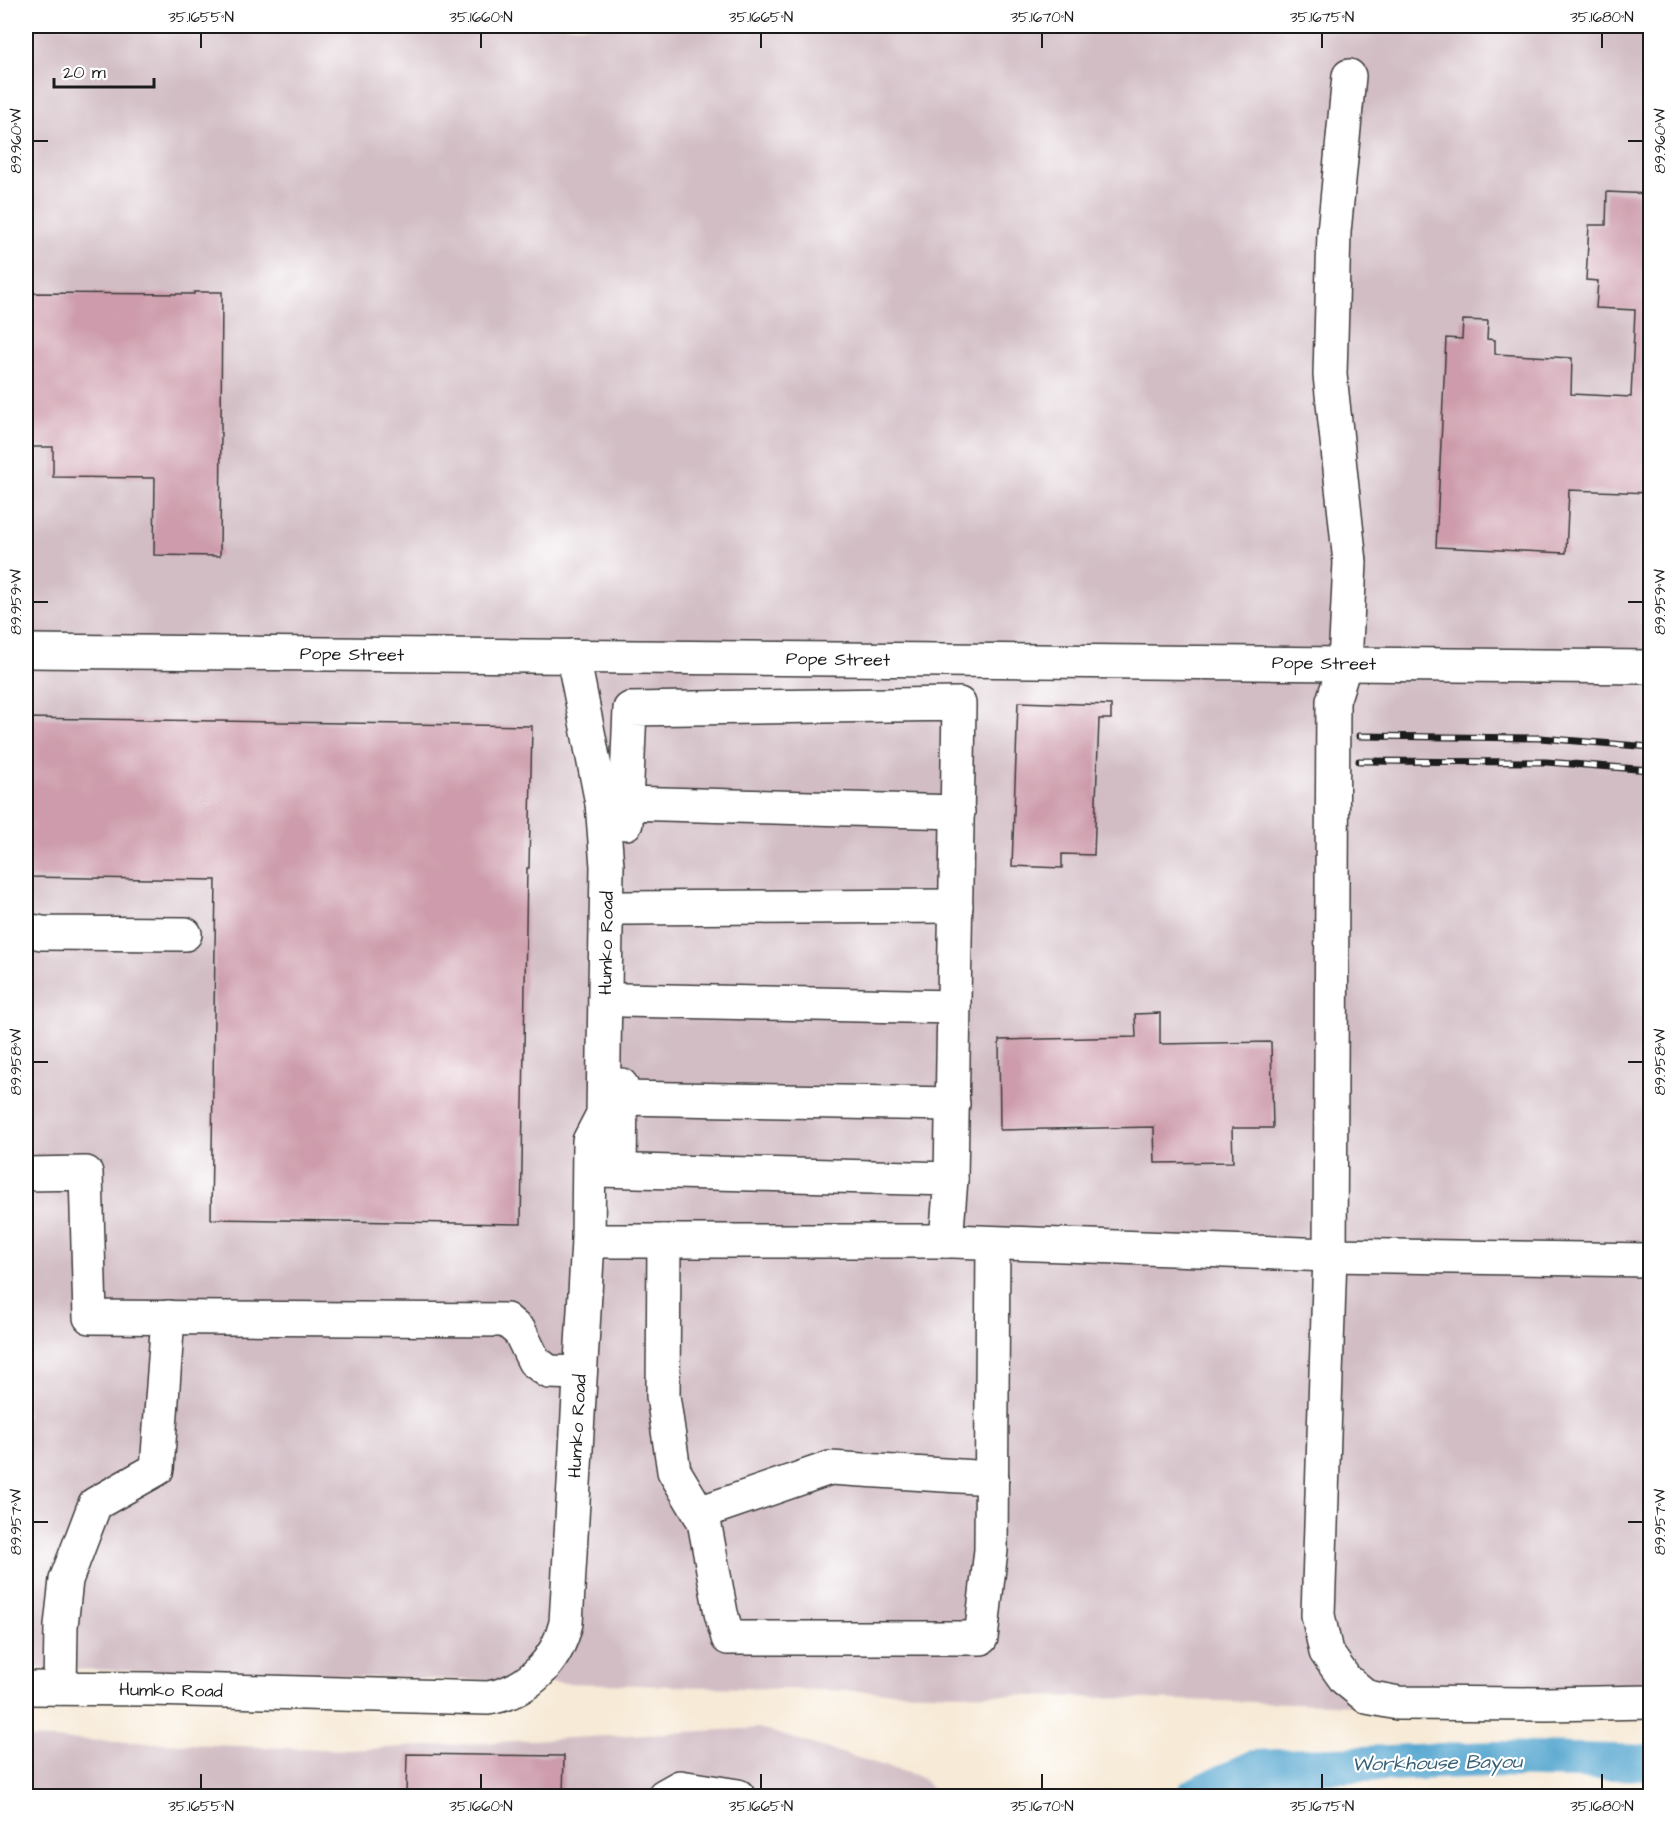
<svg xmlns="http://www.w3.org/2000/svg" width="1676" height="1822" viewBox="0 0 1676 1822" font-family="'Architects Daughter',sans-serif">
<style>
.industrial{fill:#d2bdc5}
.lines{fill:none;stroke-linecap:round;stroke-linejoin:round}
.canal{stroke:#54a6cf;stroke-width:36}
.building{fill:#cd9bab}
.minor-casing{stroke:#3d3b38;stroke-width:36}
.minor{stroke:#fff;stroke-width:33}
.rail-casing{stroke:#1c1c1c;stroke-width:7}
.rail{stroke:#fff;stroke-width:4.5;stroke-dasharray:14;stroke-linecap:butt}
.ticks{fill:none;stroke:#1c1c1c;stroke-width:2}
.labels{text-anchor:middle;stroke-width:4.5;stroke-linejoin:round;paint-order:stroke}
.street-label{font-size:18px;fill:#1c1c1c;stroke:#fff}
.water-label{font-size:20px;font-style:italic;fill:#386176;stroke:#fff}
.neatline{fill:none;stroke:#1c1c1c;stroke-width:2}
.ticks-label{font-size:15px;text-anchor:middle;fill:#1c1c1c}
</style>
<rect width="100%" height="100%" fill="#fff"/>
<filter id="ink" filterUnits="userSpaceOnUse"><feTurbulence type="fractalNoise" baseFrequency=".0167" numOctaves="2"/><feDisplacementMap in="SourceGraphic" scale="12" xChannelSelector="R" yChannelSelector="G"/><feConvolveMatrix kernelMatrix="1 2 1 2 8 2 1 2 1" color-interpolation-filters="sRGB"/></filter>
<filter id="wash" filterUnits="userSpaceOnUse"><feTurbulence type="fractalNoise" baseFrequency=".008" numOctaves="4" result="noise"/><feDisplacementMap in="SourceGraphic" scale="24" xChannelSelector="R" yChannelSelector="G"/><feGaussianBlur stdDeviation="1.35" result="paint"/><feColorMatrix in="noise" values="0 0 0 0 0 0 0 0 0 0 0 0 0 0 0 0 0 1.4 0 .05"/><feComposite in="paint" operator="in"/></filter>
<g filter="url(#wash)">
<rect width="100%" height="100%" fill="#f7ead7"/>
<g class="industrial">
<path d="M26,26h1624v1687l-1624,-45z"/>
<path d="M759,1728l162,49 17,19h-912v-58l321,12z"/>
</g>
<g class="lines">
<path class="canal" d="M1194,1796l60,-28 241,-9 155,4"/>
</g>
<g id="blocks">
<g class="building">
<path d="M1607,192l43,2v299l-81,-3 -3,63 -130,-6 10,-209 16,1 1,-19 25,1 -1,18 8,1v14l77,4 -1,36 60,3 4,-87 -39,-2 2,-27 -12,-1 3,-55h17z"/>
<path d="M194,292h28l-2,264 -66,-1 1,-77 -102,-1v-30h-25l1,-154 165,1z"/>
<path d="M1018,702l93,3v14h-12l-5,136 -32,-1v14l-50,-2z"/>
<path d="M26,718l506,8 -3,142h-2l-6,356 -310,-5 5,-339 -190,-3z"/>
<path d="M1160,1013v31l111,-2 2,86h-41l1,34 -78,1 -1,-36 -154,3 -1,-90 137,-3 -1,-23z"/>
<path d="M407,1754l157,2 -1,40h-157z"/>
</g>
</g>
</g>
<g filter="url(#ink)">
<use href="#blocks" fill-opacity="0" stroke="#3d3b38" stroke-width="1.5"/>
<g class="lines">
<g class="minor-casing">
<g id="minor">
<path d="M1349,76l-15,156 -4,143 20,187 -5,102 -12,37 -3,554 -12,360 8,37 19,27 22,18 31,6 148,1 104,-2"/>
<path d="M26,651l1624,16"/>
<path d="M602,803h24l4,-94 329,-5 -8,475"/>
<path d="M626,823v-20l332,9"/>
<path d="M625,908l331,-2"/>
<path d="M26,930l16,3 143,1"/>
<path d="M623,1000l331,7"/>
<path d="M621,1098l332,6"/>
<path d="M597,1170l354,9 -5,62"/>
<path d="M620,1170l1,-85"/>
<path d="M26,1174l60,-1 4,144 416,3 14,12 14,29 15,11 31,1"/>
<path d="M588,1241h365l377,14 320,5"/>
<path d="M664,1241l-1,155 11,75 30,50 17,92 7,25h253l10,-88 2,-307"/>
<path d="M699,1513l131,-45 162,10"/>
<path d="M26,1688l124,1 338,9c40,-6 69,-37 78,-75l22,-382 1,-100 14,-27 4,-248 -5,-63 -29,-147"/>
<path d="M60,1688l1,-62 5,-46 29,-76 62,-35 11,-152"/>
<path d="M664,1796l16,-9 58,9"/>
</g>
</g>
<use href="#minor" class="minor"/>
<g class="rail-casing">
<g id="rail">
<path d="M1359,736l181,2 110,9"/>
<path d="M1359,761l187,1 104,8"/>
</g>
</g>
<use href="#rail" class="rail"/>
</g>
</g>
<path class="ticks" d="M201,33v15M481,33v15M761,33v15M1042,33v15M1322,33v15M1602,33v15M33,141h15M1628,141h15M33,602h15M1628,602h15M33,1062h15M1628,1062h15M33,1522h15M1628,1522h15M201,1774v15M481,1774v15M761,1774v15M1042,1774v15M1322,1774v15M1602,1774v15"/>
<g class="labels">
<g class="street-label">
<text transform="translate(352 654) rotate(1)" y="6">Pope Street</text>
<text transform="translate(838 659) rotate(1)" y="6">Pope Street</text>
<text transform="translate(1324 663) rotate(1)" y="6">Pope Street</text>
<text transform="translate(606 943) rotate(-89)" y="6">Humko Road</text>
<text transform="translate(577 1426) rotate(-87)" y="6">Humko Road</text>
<text transform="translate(171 1690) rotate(1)" y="6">Humko Road</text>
</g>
<g class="water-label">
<text transform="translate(1437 1762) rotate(-1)" y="7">Workhouse Bayou</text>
</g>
</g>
<rect width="1676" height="1822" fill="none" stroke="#fff" stroke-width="66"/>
<path d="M54 78v9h100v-9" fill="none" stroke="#1c1c1c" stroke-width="3"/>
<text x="63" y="78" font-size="18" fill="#1c1c1c" stroke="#ffffff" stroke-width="4.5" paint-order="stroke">20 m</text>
<rect x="33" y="33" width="1610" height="1756" class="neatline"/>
<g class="ticks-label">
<text x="201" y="22">35.1655°N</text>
<text x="481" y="22">35.1660°N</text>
<text x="761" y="22">35.1665°N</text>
<text x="1042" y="22">35.1670°N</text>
<text x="1322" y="22">35.1675°N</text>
<text x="1602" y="22">35.1680°N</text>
<text transform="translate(16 141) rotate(-90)" y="5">89.960°W</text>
<text transform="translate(1660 141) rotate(-90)" y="5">89.960°W</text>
<text transform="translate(1660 602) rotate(-90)" y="5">89.959°W</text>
<text transform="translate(16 602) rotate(-90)" y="5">89.959°W</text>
<text transform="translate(1660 1062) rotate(-90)" y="5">89.958°W</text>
<text transform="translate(16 1062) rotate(-90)" y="5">89.958°W</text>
<text transform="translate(1660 1522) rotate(-90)" y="5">89.957°W</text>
<text transform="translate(16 1522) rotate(-90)" y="5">89.957°W</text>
<text x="201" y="1811">35.1655°N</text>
<text x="481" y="1811">35.1660°N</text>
<text x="761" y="1811">35.1665°N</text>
<text x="1042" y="1811">35.1670°N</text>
<text x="1322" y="1811">35.1675°N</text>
<text x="1602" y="1811">35.1680°N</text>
</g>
</svg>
